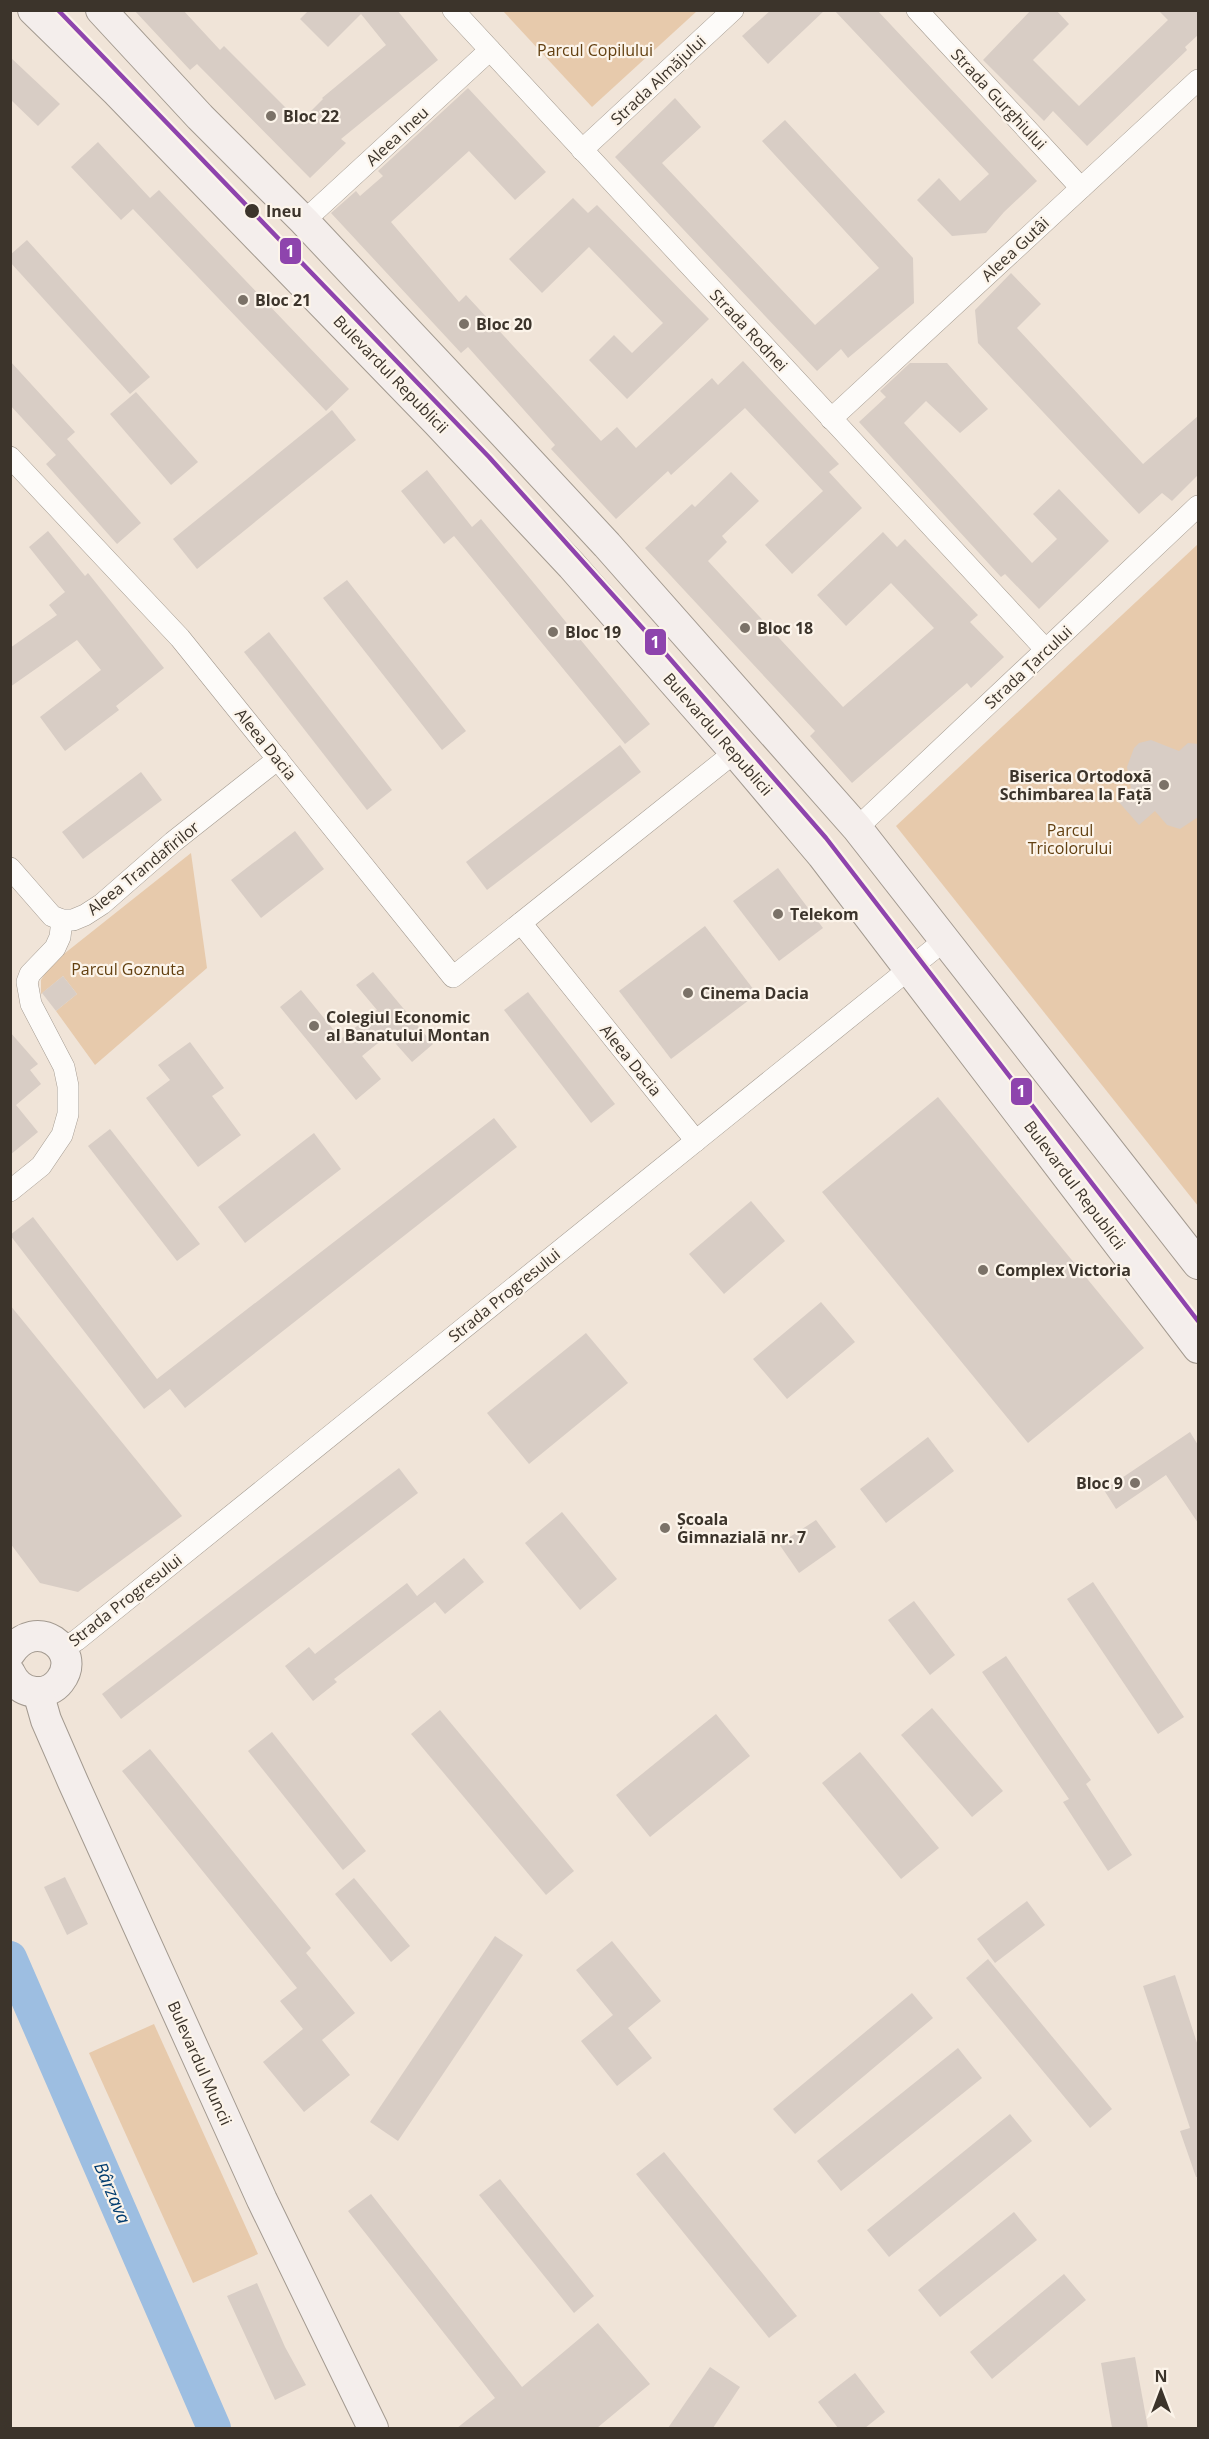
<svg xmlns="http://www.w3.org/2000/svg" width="1209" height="2439" viewBox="0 0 1209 2439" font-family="'Open Sans',sans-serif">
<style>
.green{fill:#e7caac}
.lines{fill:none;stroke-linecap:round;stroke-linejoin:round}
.river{stroke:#9dbee1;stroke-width:34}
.building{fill:#d8cdc5}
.street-casing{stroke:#a39a90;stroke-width:22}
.secondary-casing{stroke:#a39a90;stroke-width:32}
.street{stroke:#fdfbf9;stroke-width:21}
.secondary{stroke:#f4eeec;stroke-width:30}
.tram-1-casing{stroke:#fcf4ea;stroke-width:9}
.tram-1{stroke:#8e44ad;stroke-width:4.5}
.poi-dot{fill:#7b7268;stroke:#fcf4ea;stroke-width:2}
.stop-dot{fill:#3c342b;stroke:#fcf4ea;stroke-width:2}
.labels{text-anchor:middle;stroke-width:4.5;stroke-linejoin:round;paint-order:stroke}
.park-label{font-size:16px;fill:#634011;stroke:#fcf4ea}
.street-label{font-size:16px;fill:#3c342b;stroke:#fcf4ea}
.poi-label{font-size:16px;font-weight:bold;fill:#3c342b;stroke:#fcf4ea;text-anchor:start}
.stop-label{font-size:16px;font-weight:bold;fill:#3c342b;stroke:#fcf4ea;text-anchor:start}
.water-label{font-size:18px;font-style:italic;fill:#003c6f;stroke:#fcf4ea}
.line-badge{stroke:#fcf4ea;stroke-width:2}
.badge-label{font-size:16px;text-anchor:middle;font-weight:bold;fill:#fff}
</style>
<rect width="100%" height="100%" fill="#f0e4d8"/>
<g class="green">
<path d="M503,11h194l-105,96z"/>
<path d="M1198,544v662l-302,-380z"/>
<path d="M191,853l16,115 -112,97 -39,-54 21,-17 -14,-18 -22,18v-14l9,-15z"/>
<path d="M154,2024l104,230 -65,29 -104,-230z"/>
</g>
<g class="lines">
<path class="river" d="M10,1958l204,470"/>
</g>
<g class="building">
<path d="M134,10h49l37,40 4,-4 76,76 23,-23 -1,-1 64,-53 -25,-31 -33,33 -28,-28 9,-9h88l41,50 -97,79 5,4 -36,35 -113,-114 -7,6z"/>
<path d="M771,10h54l-57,54 -26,-28z"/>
<path d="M834,10h43l160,171 -33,31 -18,21 -34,3 -35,-36 22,-22 21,23 29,-27z"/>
<path d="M1031,10h25l13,14 -36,36 46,46 89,-86 -10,-10h40v25l-13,12 2,3 -100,96 -34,-35 -9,10 -61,-61z"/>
<path d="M10,57l50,47 -22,22 -28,-27z"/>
<path d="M468,88l78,84 -31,28 -46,-49 -78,71 68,80 7,-7 135,146 16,-14 19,21 76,-70 6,7 25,-24 96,103 -10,8 33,36 -70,66 -27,-29 58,-54 -78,-83 -74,67 -3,-4 -52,48 -65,-70 4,-4 -87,-98 -7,6 -130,-140 25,-22 4,5 23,-20 -5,-5z"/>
<path d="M675,98l26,29 -39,36 153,162 64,-57 -117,-127 23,-21 128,138 1,45 -66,55 -7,-9 -24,22 -202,-214z"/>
<path d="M98,142l52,56 9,-8 190,199 -23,22 -193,-202 -12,11 -50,-53z"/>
<path d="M573,198l15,15 9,-8 112,114 -82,80 -38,-39 25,-25 18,18 31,-30 -74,-76 -47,46 -33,-34z"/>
<path d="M27,240l123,137 -20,17 -120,-132v-7z"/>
<path d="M1011,273l30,31 -24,24 126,136 55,-48v59l-26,26 -10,-8 -23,21 -161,-171 -3,-33z"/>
<path d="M10,361l65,71 -8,7 74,84 -24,21 -71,-80 10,-9 -46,-50z"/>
<path d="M910,363h37l41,46 -28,24 -34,-32 -22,22 128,140 25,-24 -24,-25 26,-25 50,52 -70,68 -34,-35 -4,3 -142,-155 27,-25 -6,-6z"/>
<path d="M136,392l62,70 -27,23 -61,-71z"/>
<path d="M332,410l24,30 -159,129 -24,-30z"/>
<path d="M427,470l45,57 9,-8 169,205 -25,20 -171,-208 -10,8 -43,-53z"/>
<path d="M731,472l28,29 -37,35 5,6 -19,19 135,146 91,-79 -43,-45 -45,43 -29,-31 66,-63 14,15 8,-8 73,76 -8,7 34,35 -33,31 -4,-5 -115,100 -42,-47 5,-5 -170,-183 47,-44 3,3z"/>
<path d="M48,531l37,45 3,-3 76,95 -48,38 3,4 -54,41 -25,-34 61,-47 -24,-30 -67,47v-39l47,-33 -8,-10 16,-13 -36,-45z"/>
<path d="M347,580l119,151 -24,19 -119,-152z"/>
<path d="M269,632l123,158 -25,20 -123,-158z"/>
<path d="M1151,740l28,11 9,-8 10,1v73l-18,12 -13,-4 -12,-14 -16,14 -22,-25 14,-12 -4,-21 7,-19 5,-5z"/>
<path d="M620,745l21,27 -154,118 -21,-28z"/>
<path d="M141,772l21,28 -79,59 -21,-27z"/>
<path d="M295,831l29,38 -63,49 -30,-38z"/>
<path d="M778,868l45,60 -44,33 -46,-60z"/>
<path d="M705,926l52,68 -86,65 -52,-68z"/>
<path d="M373,972l60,72 -21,18 -24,-27 -26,21 19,23 -25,21 -76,-93 21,-17 40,49 36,-29 -21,-25z"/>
<path d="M63,976l14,18 -21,17 -14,-18z"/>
<path d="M528,992l87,112 -24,19 -87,-113z"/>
<path d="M10,1032l28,32 -8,6 11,14 -25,21 22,27 -28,23z"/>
<path d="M190,1042l34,46 -12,8 29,39 -43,32 -52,-69 24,-18 -12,-15z"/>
<path d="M938,1097l206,251 -116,95 -206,-251z"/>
<path d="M494,1118l23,29 -332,261 -15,-19 -26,20 -134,-174 23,-18 124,162z"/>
<path d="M110,1129l90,115 -23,17 -89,-115z"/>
<path d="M314,1133l27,36 -96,74 -27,-36z"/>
<path d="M751,1201l34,40 -61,53 -35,-40z"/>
<path d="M821,1302l34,40 -68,57 -34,-40z"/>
<path d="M10,1305l172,211 -104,76 -38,-9 -30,-40z"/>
<path d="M586,1333l42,50 -99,81 -42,-51z"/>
<path d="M1190,1432l8,13v78l-32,-48 -50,34 -12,-19z"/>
<path d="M928,1437l26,34 -68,52 -26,-34z"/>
<path d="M399,1468l19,25 -297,226 -19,-25z"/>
<path d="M562,1512l55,67 -37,31 -55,-67z"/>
<path d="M816,1520l20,27 -37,26 -20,-29z"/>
<path d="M464,1558l20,24 -39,32 -10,-12 -101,77 3,3 -24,19 -28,-35 24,-19 6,7 92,-71 10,13z"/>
<path d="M1093,1582l91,135 -26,17 -91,-135z"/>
<path d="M914,1601l41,54 -25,20 -42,-55z"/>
<path d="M1006,1656l85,124 -5,4 46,71 -24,16 -45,-69 6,-3 -87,-127z"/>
<path d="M932,1708l71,83 -31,26 -71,-82z"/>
<path d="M440,1710l134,161 -28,24 -135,-161z"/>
<path d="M716,1714l34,42 -100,81 -34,-42z"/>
<path d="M272,1732l94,119 -23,19 -95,-119z"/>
<path d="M150,1749l161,199 -5,5 49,60 -33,27 28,35 -46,37 -41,-50 40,-33 -23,-28 17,-13 -175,-217z"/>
<path d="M860,1752l79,96 -38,31 -79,-96z"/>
<path d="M65,1877l23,47 -21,11 -23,-48z"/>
<path d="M354,1878l56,68 -19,16 -56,-68z"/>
<path d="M1027,1901l18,24 -50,38 -18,-24z"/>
<path d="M495,1936l28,19 -125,186 -28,-19z"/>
<path d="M612,1941l49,60 -33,27 24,30 -35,28 -36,-45 32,-26 -37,-45z"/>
<path d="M988,1959l124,150 -22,19 -124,-150z"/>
<path d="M1175,1975l23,71v131h-2l-16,-46 10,-3 -47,-142z"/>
<path d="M912,1993l21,25 -138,116 -22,-25z"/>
<path d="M958,2048l24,30 -141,113 -24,-30z"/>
<path d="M1010,2114l22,27 -143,116 -22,-27z"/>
<path d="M664,2152l133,164 -28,22 -133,-164z"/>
<path d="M500,2179l94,117 -20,17 -95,-118z"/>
<path d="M371,2194l151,193 76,-64 52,61 -53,44h-140l38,-30 -147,-187z"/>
<path d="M1014,2212l23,28 -97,77 -22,-27z"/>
<path d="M1064,2274l22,26 -94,79 -22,-27z"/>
<path d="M257,2283l28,64 21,38 -31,15 -48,-104z"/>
<path d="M1135,2357l13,71h-36l-11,-65z"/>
<path d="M710,2367l30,20 -27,41h-45z"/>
<path d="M855,2373l30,39 -20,16h-27l-20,-26z"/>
</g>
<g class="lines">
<g class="street-casing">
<g id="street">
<path d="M453,10l593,640"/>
<path d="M917,10l164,178"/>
<path d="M582,150l151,-140"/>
<path d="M304,221l186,-171"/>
<path d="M831,419l367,-339"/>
<path d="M10,457l170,181 273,339 282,-225"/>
<path d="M857,828l341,-322"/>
<path d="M10,868l42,48 10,4h11l12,-5 17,-11 71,-62 105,-83"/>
<path d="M521,923l175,218"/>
<path d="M10,1191l31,-25 21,-31 6,-21v-28l-4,-19 -33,-63 -4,-22 3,-8 25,-26 5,-11 2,-17"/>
<path d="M62,1649l15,-9 868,-700"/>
</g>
</g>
<g class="secondary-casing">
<g id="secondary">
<path d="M33,10l84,82 320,330 135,144 163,186 87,103 376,493"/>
<path d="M101,10l99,107 104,104 200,213 103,111 250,283 341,436"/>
<path d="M10,1653c25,-39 74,-3 50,28 -6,8 -16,12 -25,11 -12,-1 -20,-8 -25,-19"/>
<path d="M38,1692l8,28 27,62 189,418 111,228"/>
</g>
</g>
<use href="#street" class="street"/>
<use href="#secondary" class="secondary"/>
<g class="tram-1-casing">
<path id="tram-1" d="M58,10l431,447 176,196 161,185 372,483"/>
</g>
<use href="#tram-1" class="tram-1"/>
</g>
<g class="poi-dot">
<circle cx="271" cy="116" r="6"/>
<circle cx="243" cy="300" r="6"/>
<circle cx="464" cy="324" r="6"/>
<circle cx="745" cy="628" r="6"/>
<circle cx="553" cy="632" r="6"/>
<circle cx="1164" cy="785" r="6"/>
<circle cx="778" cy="914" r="6"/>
<circle cx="688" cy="993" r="6"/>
<circle cx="314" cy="1026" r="6"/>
<circle cx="983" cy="1270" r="6"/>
<circle cx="1135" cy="1483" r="6"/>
<circle cx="665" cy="1528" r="6"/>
</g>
<circle class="stop-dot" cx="252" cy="211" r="8"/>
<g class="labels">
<g class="park-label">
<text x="595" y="56">Parcul Copilului</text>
<text x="1070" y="836">Parcul<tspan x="1070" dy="18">Tricolorului</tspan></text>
<text x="128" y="975">Parcul Goznuta</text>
</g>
<g class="street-label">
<text transform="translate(658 80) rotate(-43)" y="6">Strada Almăjului</text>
<text transform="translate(999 99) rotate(47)" y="6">Strada Gurghiului</text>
<text transform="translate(397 136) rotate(-43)" y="6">Aleea Ineu</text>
<text transform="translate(1015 249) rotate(-43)" y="6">Aleea Gutâi</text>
<text transform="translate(749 330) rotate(47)" y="6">Strada Rodnei</text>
<text transform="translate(391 374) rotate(46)" y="6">Bulevardul Republicii</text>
<text transform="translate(1028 667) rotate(-43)" y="6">Strada Țarcului</text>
<text transform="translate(718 734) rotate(49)" y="6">Bulevardul Republicii</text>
<text transform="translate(266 744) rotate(51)" y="6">Aleea Dacia</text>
<text transform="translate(143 868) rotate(-39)" y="6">Aleea Trandafirilor</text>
<text transform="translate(631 1060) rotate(51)" y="6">Aleea Dacia</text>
<text transform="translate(1075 1185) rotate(53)" y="6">Bulevardul Republicii</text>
<text transform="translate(504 1295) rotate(-39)" y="6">Strada Progresului</text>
<text transform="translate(125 1600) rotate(-38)" y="6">Strada Progresului</text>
<text transform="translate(200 2063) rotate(66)" y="6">Bulevardul Muncii</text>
</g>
<g class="poi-label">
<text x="283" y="122">Bloc 22</text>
<text x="255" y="306">Bloc 21</text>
<text x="476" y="330">Bloc 20</text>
<text x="757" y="634">Bloc 18</text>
<text x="565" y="638">Bloc 19</text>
<text x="1152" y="782" text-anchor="end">Biserica Ortodoxă<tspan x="1152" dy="18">Schimbarea la Față</tspan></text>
<text x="790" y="920">Telekom</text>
<text x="700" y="999">Cinema Dacia</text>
<text x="326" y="1023">Colegiul Economic<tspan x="326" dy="18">al Banatului Montan</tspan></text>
<text x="995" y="1276">Complex Victoria</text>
<text x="1123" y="1489" text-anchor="end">Bloc 9</text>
<text x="677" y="1525">Școala<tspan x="677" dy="18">Gimnazială nr. 7</tspan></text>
</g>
<g class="stop-label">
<text x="266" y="217">Ineu</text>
</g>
<g class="water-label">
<text transform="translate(112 2193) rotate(67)" y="6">Bârzava</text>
</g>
</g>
<g class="line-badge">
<rect x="279" y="237" width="23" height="28" rx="6" fill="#8e44ad"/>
<rect x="644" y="628" width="23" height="28" rx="6" fill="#8e44ad"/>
<rect x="1010" y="1077" width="23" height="29" rx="6" fill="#8e44ad"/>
</g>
<g class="badge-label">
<text x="290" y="257">1</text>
<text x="655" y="648">1</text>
<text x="1021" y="1097">1</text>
</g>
<rect width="1209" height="2439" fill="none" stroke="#3c342b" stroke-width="24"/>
<g transform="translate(1161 2391)" stroke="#fcf4ea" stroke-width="4.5" paint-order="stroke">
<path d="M0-4.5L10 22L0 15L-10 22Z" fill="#3c342b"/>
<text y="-9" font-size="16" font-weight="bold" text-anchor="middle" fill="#3c342b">N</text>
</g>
</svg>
